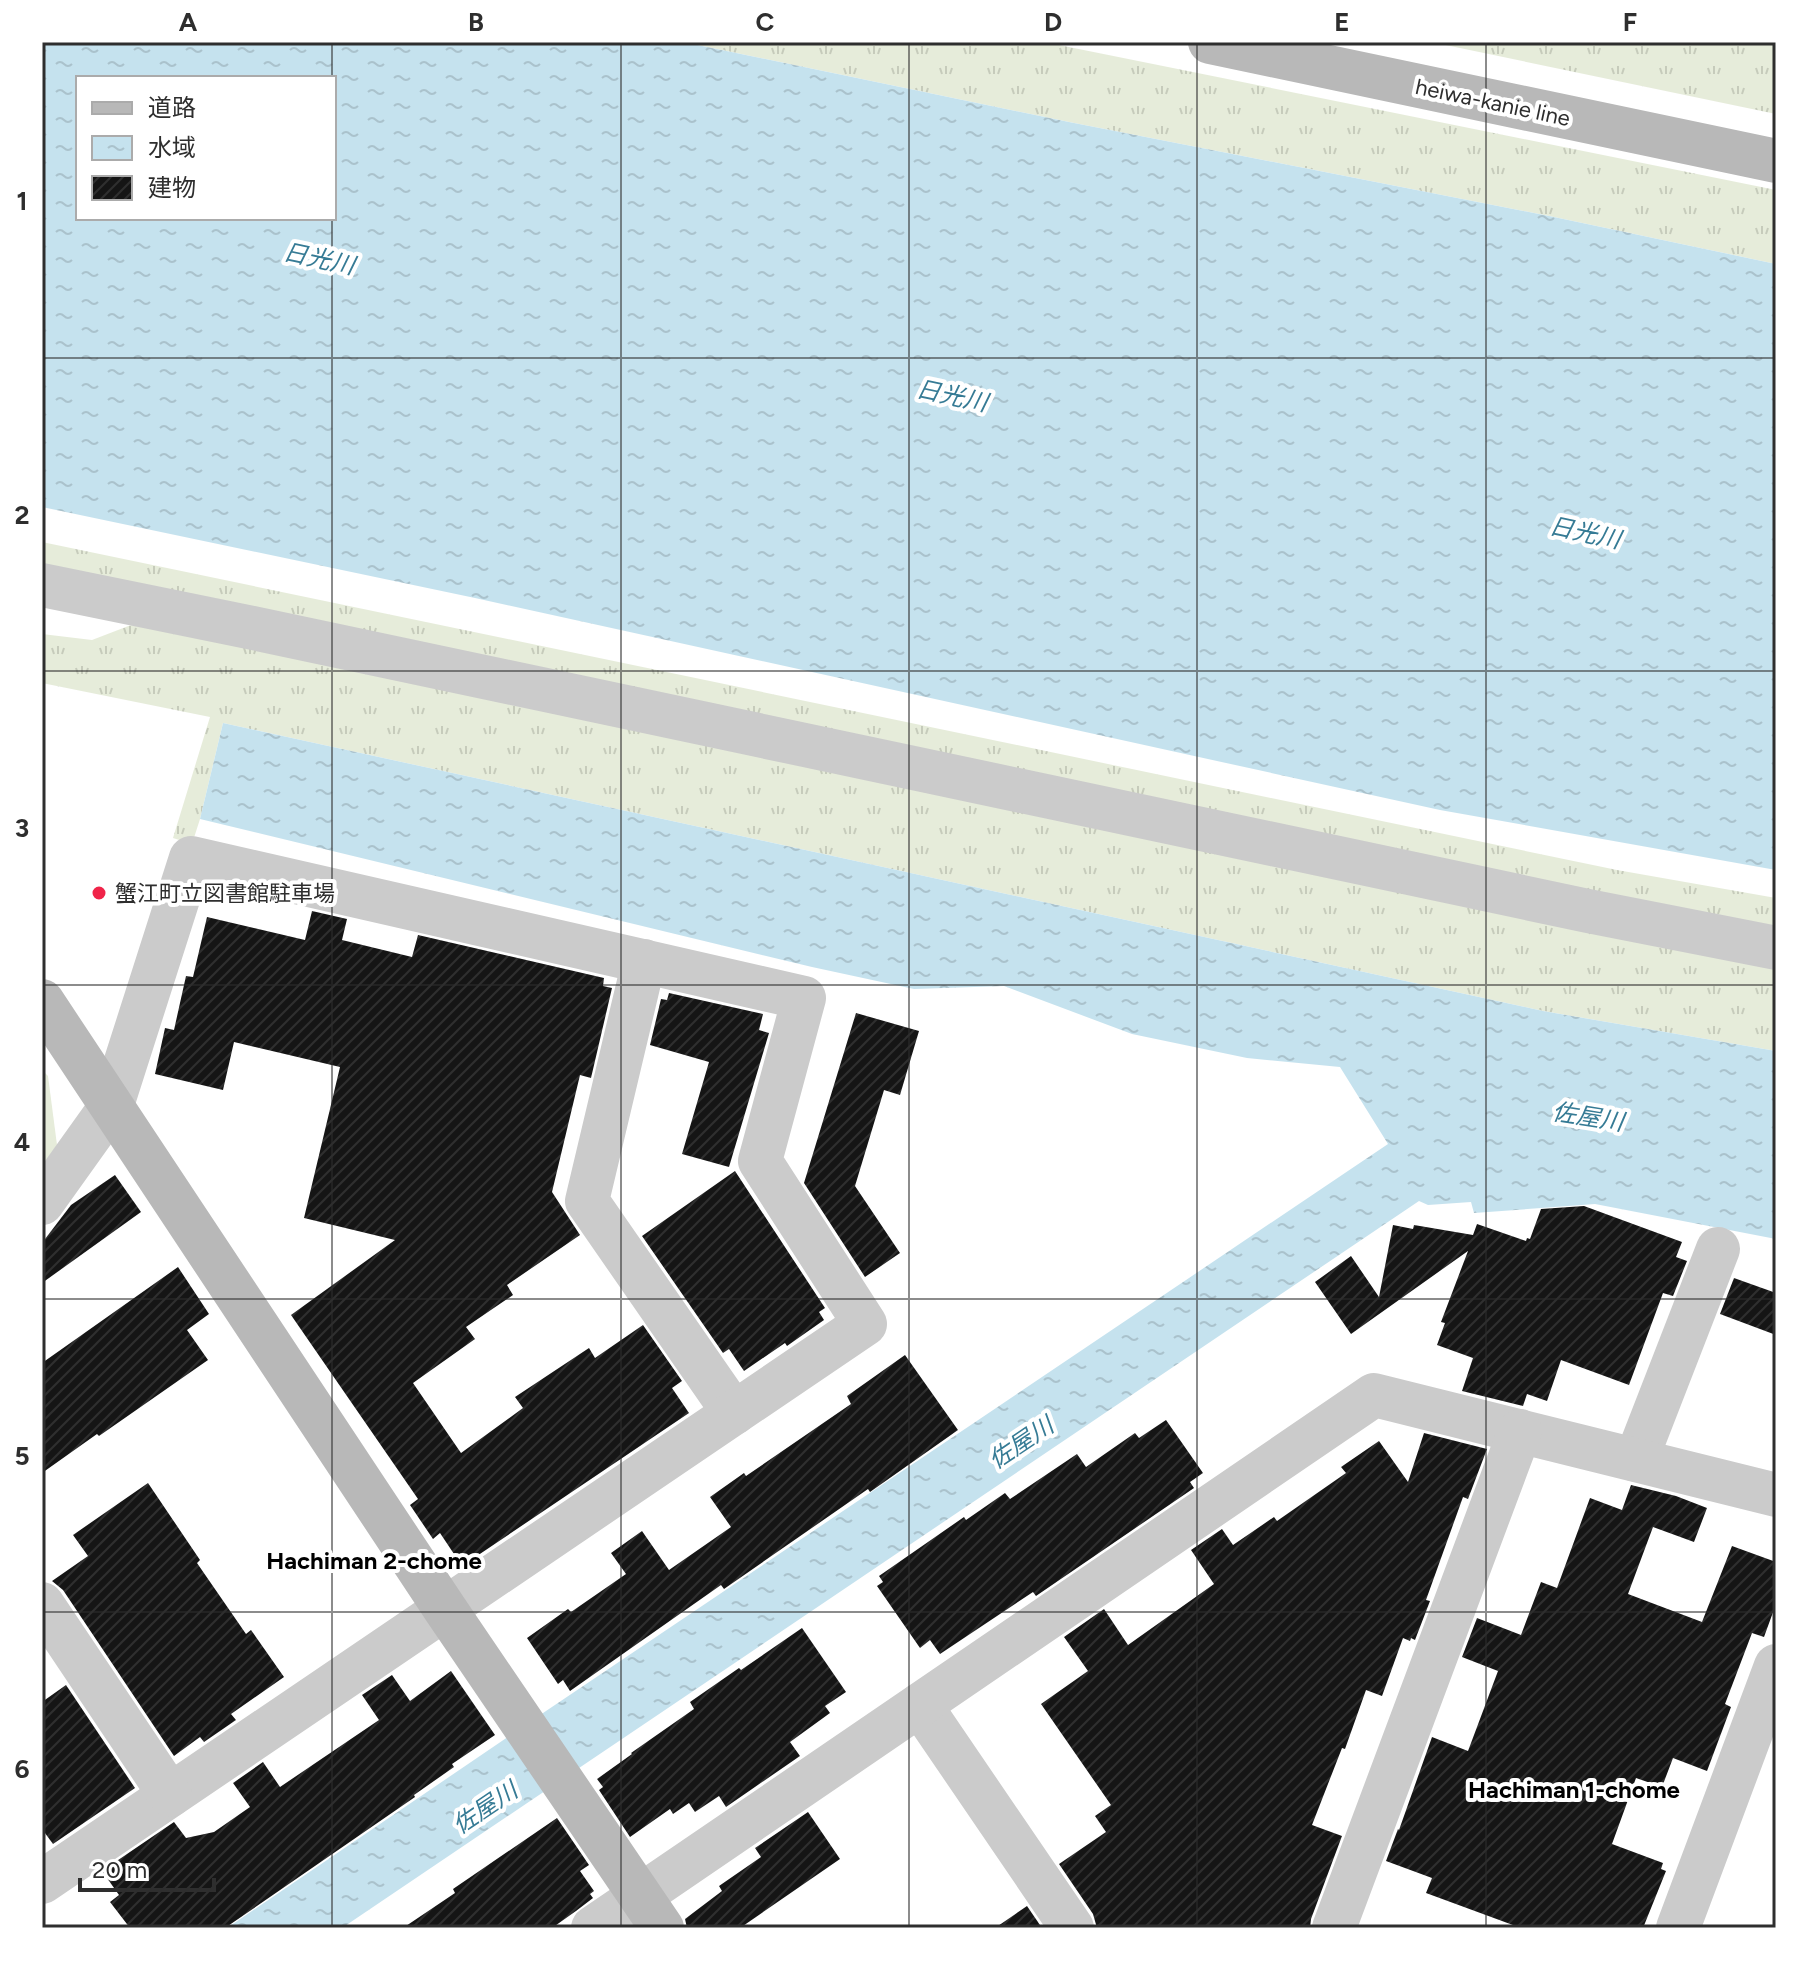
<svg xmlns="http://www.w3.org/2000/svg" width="1818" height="1970" viewBox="0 0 1818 1970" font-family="Figtree,'Noto Sans JP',sans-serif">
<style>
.grass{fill:url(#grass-tufts)}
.park{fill:#e6ecda}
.water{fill:url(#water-ripples);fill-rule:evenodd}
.building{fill:url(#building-hatch)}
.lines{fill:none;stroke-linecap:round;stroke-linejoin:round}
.street{stroke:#cbcbcb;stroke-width:44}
.secondary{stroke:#b8b8b8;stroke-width:44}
.grid{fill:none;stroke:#2e2e2e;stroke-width:2;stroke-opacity:0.55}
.poi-dot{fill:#f02449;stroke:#fff;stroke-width:3}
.labels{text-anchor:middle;stroke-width:8;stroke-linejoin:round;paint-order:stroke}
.street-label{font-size:22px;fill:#2e2e2e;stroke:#fff}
.poi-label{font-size:22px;fill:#2e2e2e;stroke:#fff;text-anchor:start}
.water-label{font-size:24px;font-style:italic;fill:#367b95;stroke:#fff}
.neighbourhood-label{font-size:24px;font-weight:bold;fill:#000;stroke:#fff}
.neatline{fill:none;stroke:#2e2e2e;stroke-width:3}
.grid-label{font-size:26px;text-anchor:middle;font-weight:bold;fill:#2e2e2e}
</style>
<defs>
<pattern id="grass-tufts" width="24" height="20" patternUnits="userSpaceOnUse" patternTransform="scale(2)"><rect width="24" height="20" fill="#e6ecda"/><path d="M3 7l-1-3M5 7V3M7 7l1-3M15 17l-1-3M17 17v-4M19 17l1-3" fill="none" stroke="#c6cbbb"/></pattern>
<pattern id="water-ripples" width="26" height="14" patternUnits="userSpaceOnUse" patternTransform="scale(2)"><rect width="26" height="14" fill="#c5e2ee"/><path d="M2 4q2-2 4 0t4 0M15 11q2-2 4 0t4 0" fill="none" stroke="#aac2cc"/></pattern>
<pattern id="building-hatch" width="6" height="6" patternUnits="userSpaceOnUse" patternTransform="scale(2)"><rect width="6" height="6" fill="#151515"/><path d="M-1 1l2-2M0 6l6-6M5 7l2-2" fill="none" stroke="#2f2f2f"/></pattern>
</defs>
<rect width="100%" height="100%" fill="#fff"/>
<g class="grass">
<path d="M683,42h361l732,148v74l-222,-47 -485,-95z"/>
<path d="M1431,42h345v72z"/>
<path d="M42,542l1575,328 159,28v35l-1734,-361z"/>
<path d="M144,620l1632,345v86l-233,-40 -1320,-288 -23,96 -8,25 -19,-6 37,-121 -168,-34v-49l50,6z"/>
</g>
<path class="park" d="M42,1070l6,6 9,69 -15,21z"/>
<g class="water">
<path d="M42,42h641l386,80 485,95 222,47v606l-336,-60 -965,-212 -433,-91zM78,78h256v140h-256z"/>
<path d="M223,723l1320,288 233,40v188l-181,-35 -121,9 -3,-11 -43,3 -9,-4 -1077,727h-115l319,-217 842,-567 -48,-77 -93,-9 -115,-24 -128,-48 -90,3 -102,-22 -612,-148z"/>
</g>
<g class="building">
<path d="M312,911l35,8 -5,21 70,17 6,-22 186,43 -1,8 9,2 -21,90 -11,-3 -28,117 28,43 -73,50 6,10 -47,32 9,12 -62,44 48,70 62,-45 -8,-11 74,-49 6,10 48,-33 39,56 -10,7 17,25 -227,153 -22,-33 -7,6 -23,-34 8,-6 -127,-184 104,-75 -91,-22 36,-151 -106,-25 -11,48 -68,-16 10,-46 9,2 12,-54 7,1 14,-60 98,23z"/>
<path d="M669,993l94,21 -4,16 10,3 -40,134 -47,-13 27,-92 -59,-17 11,-46 6,1z"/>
<path d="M856,1013l63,18 -19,64 -16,-5 -29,96 45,67 -35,24 -61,-94z"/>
<path d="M735,1171l90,137 -6,4 5,8 -37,26 -2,-3 -41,28 -15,-22 -6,4 -81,-117z"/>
<path d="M115,1175l26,37 -99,71v-40l29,-38z"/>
<path d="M1584,1206l98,36 -6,15 11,4 -14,35 -10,-3 -34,92 -68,-25 -14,41 -20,-7 -4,12 -61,-15 11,-33 -36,-13 8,-22 -4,-1 27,-71 -117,83 -36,-52 36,-26 28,41 14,-72 20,4 1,-4 59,10 4,-11 49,17 1,-3 3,1 11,-30z"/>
<path d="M178,1267l31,47 -22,16 21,30 -109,76 -2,-2 -55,39v-110z"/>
<path d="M1734,1278l42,15v42l-56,-21z"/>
<path d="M905,1355l53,75 -88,62 -2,-3 -144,100 -3,-4 -151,106 -7,-11 -5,4 -31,-46 41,-29 3,3 55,-38 -15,-21 31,-22 27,39 62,-43 -21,-30 34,-24 2,3 105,-72 -4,-8z"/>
<path d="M1166,1420l37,53 -13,9 4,6 -158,108 -3,-4 -93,62 -10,-14 -10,8 -43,-62 6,-4 -4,-6 85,-59 2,3 39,-27 5,6 67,-45 9,13 49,-34 4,5z"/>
<path d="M1424,1433l63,16 -19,50 -5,-2 -37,103 4,1 -15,39 -4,-2 -1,3 -7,-3 -21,58 -16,-6 -21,59 -3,-1 -30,77 30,11 -31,83 -1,9h-213l-4,-14 -34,-50 47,-32 -11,-16 16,-11 -70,-101 47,-33 -24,-34 40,-28 24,36 86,-61 -23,-34 31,-21 11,16 41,-28 3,4 69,-48 -5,-6 38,-26 29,41z"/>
<path d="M148,1483l52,77 -3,3 49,71 5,-4 33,47 -53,37 5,6 -32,22 -4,-5 -26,19 -111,-166 -11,-9 36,-25 -15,-21z"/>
<path d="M1631,1485l45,11 31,12 -13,34 -41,-15 -25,67 74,28 30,-76 44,16v42l-12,33 -12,-4 -27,71 6,3 -24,64 -34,-13 -11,29 -26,-9 -24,66 51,19 -2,6 5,2 -23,57h-122l-95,-35 6,-15 -46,-17 12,-32 1,1 33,-93 36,14 30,-80 -36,-14 15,-39 44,17 20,-53 16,6 33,-90 32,12z"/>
<path d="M802,1628l44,64 -21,14 5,7 -40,29 10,14 -74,51 -7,-11 -24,16 -6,-9 -16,11 -3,-5 -40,28 -31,-47 4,-3 -6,-8 35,-25 -1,-1 63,-44 -4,-7 49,-34 2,2z"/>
<path d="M451,1671l44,64 -43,29 2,3 -40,28 1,2 -190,131h-95l-20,-26 9,-7 -17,-24 72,-49 12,16 28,-6 36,-25 -17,-24 30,-21 17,25 99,-67 -17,-25 30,-20 18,26z"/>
<path d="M66,1685l69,103 -82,56 -11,-15v-127z"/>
<path d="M808,1812l32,47 -100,69h-53l-2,-9 37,-28 -3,-5 42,-29 -6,-9z"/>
<path d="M557,1818l32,47 -9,6 14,20 -4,3 3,4 -17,13 -24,17h-149l52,-35 -2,-4z"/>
<path d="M1027,1906l15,22h-47z"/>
</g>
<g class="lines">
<g class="street">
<path d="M42,585l211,43 1335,283 188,37"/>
<path d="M644,961l-57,240 147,212"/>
<path d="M42,1203l70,-98 79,-247 613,140 -44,163 105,163 -823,558"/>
<path d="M1636,1460l82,-211"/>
<path d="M42,1604l128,191"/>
<path d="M920,1705l152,223"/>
<path d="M593,1928l781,-533 402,100"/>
<path d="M1334,1928l186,-497"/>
<path d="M1678,1928l98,-262"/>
</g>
<g class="secondary">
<path d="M1210,42l566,119"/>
<path d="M42,1001l403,608 217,319"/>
</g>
</g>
<path class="grid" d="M332,42v36M621,42v1886M909,42v1886M1197,42v1886M1486,42v1886M332,218v1710M42,358h1734M42,671h1734M42,985h1734M42,1299h1734M42,1612h1734"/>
<circle class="poi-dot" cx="99" cy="893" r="8"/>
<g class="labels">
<g class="street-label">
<text transform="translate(1493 102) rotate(12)" y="8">heiwa-kanie line</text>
</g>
<g class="poi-label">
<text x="115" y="901">蟹江町立図書館駐車場</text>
</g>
<g class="water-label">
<text transform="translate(319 259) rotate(12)" y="8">日光川</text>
<text transform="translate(952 396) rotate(12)" y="8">日光川</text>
<text transform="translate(1585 533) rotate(12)" y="8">日光川</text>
<text transform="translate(1588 1117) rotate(9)" y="8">佐屋川</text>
<text transform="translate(1021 1443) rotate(-34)" y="8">佐屋川</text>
<text transform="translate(485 1808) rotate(-34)" y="8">佐屋川</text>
</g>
<g class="neighbourhood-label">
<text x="374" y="1569">Hachiman 2-chome</text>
<text x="1574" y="1798">Hachiman 1-chome</text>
</g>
</g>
<rect width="1818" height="1970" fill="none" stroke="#ffffff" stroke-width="88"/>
<rect x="76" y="76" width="260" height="144" fill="#ffffff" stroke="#ababab" stroke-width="2"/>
<rect x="92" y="102" width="40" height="12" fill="#b8b8b8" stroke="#ababab" stroke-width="2"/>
<text x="148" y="116" font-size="24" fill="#2e2e2e">道路</text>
<rect x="92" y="136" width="40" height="24" fill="url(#water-ripples)" stroke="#ababab" stroke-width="2"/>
<text x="148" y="156" font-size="24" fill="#2e2e2e">水域</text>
<rect x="92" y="176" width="40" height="24" fill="url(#building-hatch)" stroke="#ababab" stroke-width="2"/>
<text x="148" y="196" font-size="24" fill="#2e2e2e">建物</text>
<path d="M80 1878v12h134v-12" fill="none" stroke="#2e2e2e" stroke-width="4"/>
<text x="92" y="1878" font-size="24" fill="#2e2e2e" stroke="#ffffff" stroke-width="6" paint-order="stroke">20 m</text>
<rect x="44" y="44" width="1730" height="1882" class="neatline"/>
<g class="grid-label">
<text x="188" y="31">A</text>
<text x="476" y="31">B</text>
<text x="765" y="31">C</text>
<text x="1053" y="31">D</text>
<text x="1342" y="31">E</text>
<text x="1630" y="31">F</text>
<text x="22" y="210">1</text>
<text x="22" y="524">2</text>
<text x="22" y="837">3</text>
<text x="22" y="1151">4</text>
<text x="22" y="1465">5</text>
<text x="22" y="1778">6</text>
</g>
</svg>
